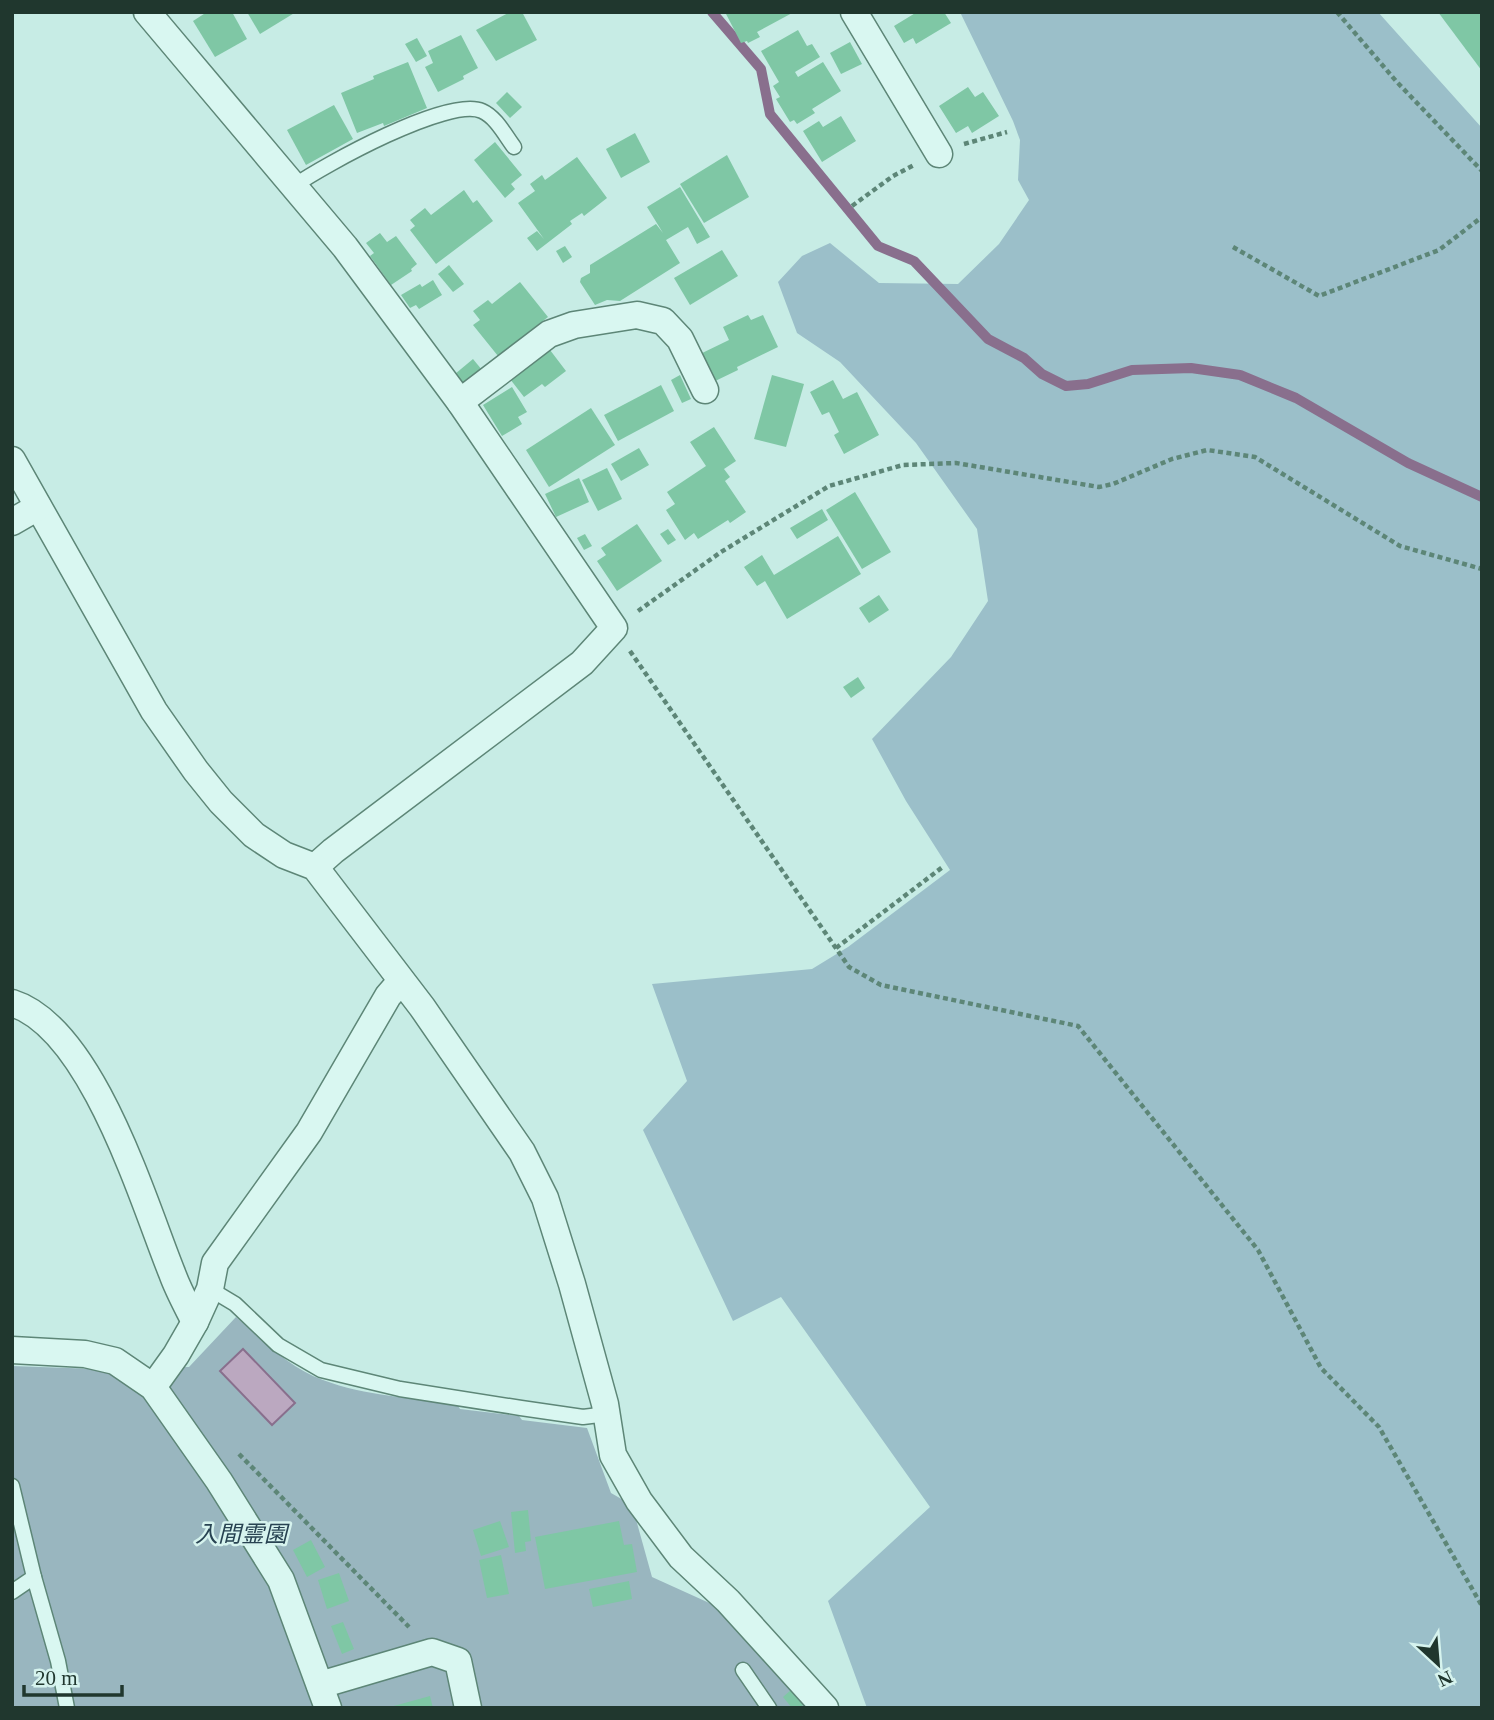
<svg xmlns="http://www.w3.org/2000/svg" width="1494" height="1720" viewBox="0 0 1494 1720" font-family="'Times New Roman','Noto Sans JP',serif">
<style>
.green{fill:#9bbfc9}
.cemetery{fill:#99b6bf}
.water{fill:#bba8c0;stroke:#896f8d;stroke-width:2}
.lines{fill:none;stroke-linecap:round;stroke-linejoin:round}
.stream{stroke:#896f8d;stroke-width:10}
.building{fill:#7fc7a5}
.lane-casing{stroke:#5d8677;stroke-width:17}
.street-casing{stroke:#5d8677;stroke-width:29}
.path{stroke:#5d8677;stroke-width:4.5;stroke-dasharray:5 3.5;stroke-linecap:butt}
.lane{stroke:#d9f7f1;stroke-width:14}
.street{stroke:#d9f7f1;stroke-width:26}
.labels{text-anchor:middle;stroke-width:5;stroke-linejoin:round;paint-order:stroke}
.park-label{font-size:23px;font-style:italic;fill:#284352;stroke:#d6f3ee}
</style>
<rect width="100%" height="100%" fill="#c7ece5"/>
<path class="green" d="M960,12h418l104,116v1580h-615l-39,-107 102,-94 -149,-210 -48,24 -90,-191 44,-49 -35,-97 160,-15 36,-22 102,-77 -44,-69 -34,-62 79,-82 37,-56 -11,-72 -61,-86 -76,-81 -43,-29 -19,-51 24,-26 28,-13 49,40 79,1 41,-40 30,-44 -11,-20 2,-40 -7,-19z"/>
<path class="cemetery" d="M236,1317c26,23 54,51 87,63 42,16 91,18 134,24l3,5 59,7 3,4 65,8 24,65 21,12 20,72 75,34 86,97h-801v-342l84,3 93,-2z"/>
<path class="water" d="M243,1349l52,54 -23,22 -52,-54z"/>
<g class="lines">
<path class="stream" d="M712,12l49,57 9,45 108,132 36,15 74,78 36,19 18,16 24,12 22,-2 44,-14 59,-2 49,7 56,23 112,65 74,34"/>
</g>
<g class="building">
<path d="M207,12h25l15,27 -32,18 -22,-36z"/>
<path d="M247,12h49l-36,22z"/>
<path d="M510,12h12l15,28 -41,21 -20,-31z"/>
<path d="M725,12h69l-37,20 3,5 -12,6 -1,-2 -6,2z"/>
<path d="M917,12h27l7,11 -35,21 -3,-6 -9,5 -10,-17z"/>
<path d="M1438,12h44v59z"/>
<path d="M798,30l9,16 5,-2 8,13 -25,15 3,5 25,-15 18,29 -29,18 3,4 -18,11 -3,-4 -4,2 -14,-23 4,-2 -7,-11 6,-4 -18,-31z"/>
<path d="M461,35l17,33 -15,8 1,3 -26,13 -13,-25 8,-4 -5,-12z"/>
<path d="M417,38l10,18 -11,6 -11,-18z"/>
<path d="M850,42l12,22 -21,10 -11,-21z"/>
<path d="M408,62l19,46 -43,18 -1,-3 -26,10 -16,-40 33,-14 -1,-3z"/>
<path d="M968,87l7,10 8,-5 16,24 -27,17 -4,-7 -12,7 -17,-27z"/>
<path d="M507,92l15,15 -12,11 -14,-15z"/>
<path d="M334,105l19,34 -47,26 -19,-35z"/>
<path d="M841,116l15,25 -34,21 -19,-31 16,-10 4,6z"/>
<path d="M635,133l15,29 -29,16 -15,-29z"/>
<path d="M495,142l27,33 -11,9 4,5 -10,9 -31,-38z"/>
<path d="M727,155l22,42 -45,26 -24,-39z"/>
<path d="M577,157l30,41 -23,18 -2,-3 -12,8 2,3 -35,27 -10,-13 10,-7 7,8 -26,-36 17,-12 -5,-7 12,-9 3,5z"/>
<path d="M680,187l30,50 -13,7 -9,-17 -22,13 14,23 -60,38 -13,-1 -12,5 -15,-23 1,-4 9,-5v-8l66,-41 7,9 -16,-26z"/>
<path d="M464,190l9,13 4,-3 16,21 -57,43 -26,-34 5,-4 -5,-6 15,-12 6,7z"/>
<path d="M380,233l7,9 9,-6 21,28 -6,5 1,2 -21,14 -21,-29 4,-3 -8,-10z"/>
<path d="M565,246l7,11 -9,6 -7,-12z"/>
<path d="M722,250l16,26 -48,29 -16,-27z"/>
<path d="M449,265l15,19 -11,8 -15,-18z"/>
<path d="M433,280l9,15 -23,14 -3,-4 -6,3 -9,-13 19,-11 2,3z"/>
<path d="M520,282l28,35 -50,39 -25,-31 7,-5 -7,-9 15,-11 4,4z"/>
<path d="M748,315l3,5 12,-5 15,32 -41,20 1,3 -29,14 -13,-28 33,-16 -6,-13z"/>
<path d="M550,350l16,21 -21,16 -3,-3 -18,13 -14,-18z"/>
<path d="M473,359l9,11 -19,15 -8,-11z"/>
<path d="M680,375l11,24 -9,4 -11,-23z"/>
<path d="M772,375l32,9 -18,63 -32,-8z"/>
<path d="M833,380l10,19 14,-7 22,43 -35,19 -10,-19 5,-3 -10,-20 -7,3 -12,-23z"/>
<path d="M661,385l13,26 -56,30 -14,-26z"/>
<path d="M512,387l15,25 -9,5 4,7 -20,12 -19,-31z"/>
<path d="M591,408l24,37 -66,42 -23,-37z"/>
<path d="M714,427l22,34 -12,8 6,8 -5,4 21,31 -16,11 -2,-3 -30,19 -4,-6 -9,7 -19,-30 9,-6 -8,-12 39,-26 -16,-24z"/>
<path d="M639,448l10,17 -28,16 -10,-17z"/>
<path d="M607,468l15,31 -24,12 -16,-31z"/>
<path d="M579,478l10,24 -33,15 -11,-23z"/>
<path d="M855,492l36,60 -29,17 -36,-59z"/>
<path d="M822,509l6,11 -31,19 -7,-11z"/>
<path d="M637,524l25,37 -45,30 -20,-30 9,-6 -5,-7z"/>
<path d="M668,529l8,11 -8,5 -8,-11z"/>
<path d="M585,534l7,12 -8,4 -7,-12z"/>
<path d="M838,536l23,38 -74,45 -22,-38 -8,5 -13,-19 18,-12 12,20z"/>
<path d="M879,595l10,15 -20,13 -10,-15z"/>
<path d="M858,677l7,11 -14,10 -8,-11z"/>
<path d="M528,1510l3,31 -6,1 1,9 -11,2 -4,-41z"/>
<path d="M500,1521l9,26 -28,9 -8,-26z"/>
<path d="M619,1521l5,24 8,-1 5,28 -92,17 -10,-52z"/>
<path d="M311,1540l14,27 -18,10 -14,-27z"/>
<path d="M501,1555l8,39 -22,4 -8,-38z"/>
<path d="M339,1573l10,28 -22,8 -9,-29z"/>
<path d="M629,1581l3,18 -39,8 -4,-18z"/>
<path d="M343,1622l11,27 -12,5 -11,-28z"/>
<path d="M792,1689l12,15 -4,4h-8l-9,-11z"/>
<path d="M430,1696l3,12h-43v-1z"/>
</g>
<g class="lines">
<g class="lane-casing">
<g id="lane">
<path d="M294,186c30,-21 155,-90 188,-75 14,6 23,24 32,36"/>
<path d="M210,1289l25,15 43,41 43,25 79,19 121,19 62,9 24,-3"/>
<path d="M12,1486l22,91 -22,15"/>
<path d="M34,1577l24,84 9,47"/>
<path d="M743,1670l26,38"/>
</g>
</g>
<g class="street-casing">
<g id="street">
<path d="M147,12l198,235 115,155 154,226 -32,35 -249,188 -18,16"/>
<path d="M854,12l85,142"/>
<path d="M460,402l89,-68 25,-9 63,-10 26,6 17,18 25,51"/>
<path d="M12,460l142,251 42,60 25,31 33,33 30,20 31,12 107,140 100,145 23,46 27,86 33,120 8,51 26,46 42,56 47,44 97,107"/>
<path d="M12,522l26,-15"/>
<path d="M12,1003c80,25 131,198 160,270 6,17 15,33 23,49"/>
<path d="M12,1350l73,4 30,7 38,26 66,94 62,99 47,128"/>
<path d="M153,1387l23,-32 19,-33 15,-33 5,-26 94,-131 79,-136 13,-15"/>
<path d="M320,1685l112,-33 26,9 10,47"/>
</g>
</g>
<g class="path">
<path d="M1337,12l59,69 86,90"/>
<path d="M964,144l43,-12"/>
<path d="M852,206l41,-30 21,-11"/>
<path d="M1233,247l86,49 120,-46 43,-33"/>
<path d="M638,611l83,-59 108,-66 74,-21 53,-2 143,24 14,-3 59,-25 35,-9 48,7 145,89 82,23"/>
<path d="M630,651l219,316 32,18 197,41 180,224 63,118 58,59 103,179"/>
<path d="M836,948l108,-82"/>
<path d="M239,1454l170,173"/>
</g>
<use href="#lane" class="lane"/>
<use href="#street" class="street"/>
</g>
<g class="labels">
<g class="park-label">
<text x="241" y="1542">入間霊園</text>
</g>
</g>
<rect width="1494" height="1720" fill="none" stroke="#20372e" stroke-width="28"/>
<g transform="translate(1438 1664) rotate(154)" stroke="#d6f3ee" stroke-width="5" paint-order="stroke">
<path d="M0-5L12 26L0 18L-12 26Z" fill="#20372e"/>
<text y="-10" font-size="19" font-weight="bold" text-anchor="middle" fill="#20372e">N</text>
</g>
<path d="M24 1685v10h98v-10" fill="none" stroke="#20372e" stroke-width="3.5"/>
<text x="35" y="1685" font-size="21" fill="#20372e" stroke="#d6f3ee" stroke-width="5" paint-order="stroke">20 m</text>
</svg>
